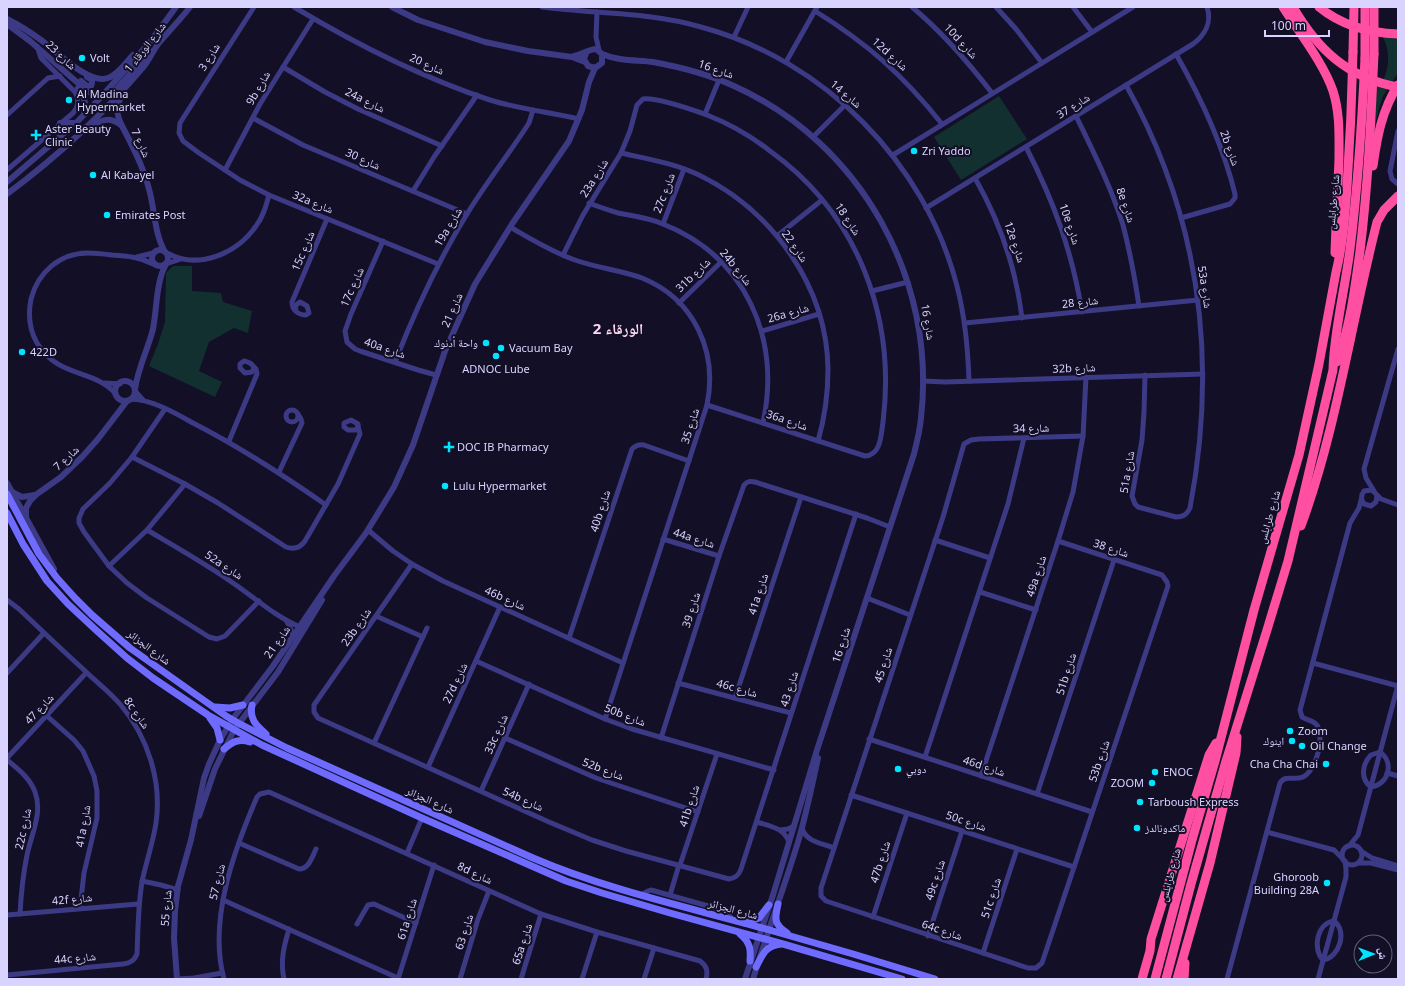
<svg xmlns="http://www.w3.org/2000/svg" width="1405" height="986" viewBox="0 0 1405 986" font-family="'Noto Sans','Noto Naskh Arabic',sans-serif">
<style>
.green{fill:#12302f}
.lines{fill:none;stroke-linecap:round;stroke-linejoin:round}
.minor{stroke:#3d3a85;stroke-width:5}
.tertiary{stroke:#3d3a85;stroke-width:6}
.secondary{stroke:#6f6bff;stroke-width:7}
.motorway{stroke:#ff4fa3;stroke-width:9}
.motorway-bridge{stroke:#ff4fa3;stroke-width:9}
.poi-dot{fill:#00e5ff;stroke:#130f26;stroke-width:1.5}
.labels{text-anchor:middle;stroke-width:4;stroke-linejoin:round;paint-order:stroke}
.street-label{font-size:11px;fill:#d9d4ff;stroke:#130f26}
.poi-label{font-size:11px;fill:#d9d4ff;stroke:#130f26;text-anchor:start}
.district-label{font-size:15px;font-weight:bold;fill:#ffd6f0;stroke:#130f26}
</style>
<rect width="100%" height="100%" fill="#130f26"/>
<g class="green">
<path d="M1380,34l18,3v36l-15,23 -4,12 -6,27c1,-15 0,-30 3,-44 0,-4 6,-9 8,-13 6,-12 6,-34 -4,-44z"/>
<path d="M999,96l28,43 -66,41 -27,-43z"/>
<path d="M173,266h19v25l29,2 2,9 29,9 -4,22 -14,-5 -25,14 -10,29 23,11 -7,15 -66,-31 9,-22 7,-22 1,-49z"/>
</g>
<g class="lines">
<g class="minor">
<path d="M254,7l-74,116 -1,10 4,8 16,12 41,27 29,15 169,69"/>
<path d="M294,7c60,36 129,71 196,93 29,9 59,12 89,19"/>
<path d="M542,7c54,7 107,5 159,20 123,33 224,135 256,259 8,31 11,63 12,95"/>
<path d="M912,7c30,25 56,55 80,86"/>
<path d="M996,7l20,22 26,34"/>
<path d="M1073,7l19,25"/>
<path d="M815,11c53,33 88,64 127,113"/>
<path d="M597,12l-1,25 3,13"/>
<path d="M734,37l14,-30"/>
<path d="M1176,54c25,44 47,91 59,140v4l-5,6 -49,14"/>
<path d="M786,62l31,-55"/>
<path d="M283,67l42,25 33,17 84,37"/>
<path d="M1126,85c74,132 92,275 64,423 -3,6 -6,9 -14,9l-38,-10 -3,-3 -3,-8 10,-56 2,-28 1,-37"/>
<path d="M705,114l14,-34"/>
<path d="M7,115l41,-37 12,-2"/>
<path d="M1076,116c17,35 35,71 47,109 7,27 12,54 16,81"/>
<path d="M253,118l50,27 164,69"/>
<path d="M1398,131l-8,40 2,8 6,5"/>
<path d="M813,137l32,-32"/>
<path d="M1026,147c28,55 46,104 56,165"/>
<path d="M621,153c27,6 53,10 78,22 74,36 128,112 129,194 0,25 -3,48 -10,72"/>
<path d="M893,155l240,-148"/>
<path d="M7,170l66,-57c6,-7 6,-13 2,-21l-34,-34 -4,-12"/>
<path d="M225,170l35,-66 53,-85"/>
<path d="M975,178c25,44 41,90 47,140"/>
<path d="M413,191l21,-34 43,-62"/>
<path d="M589,203c10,4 20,7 29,10 15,3 31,5 45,11 83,33 118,114 100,199"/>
<path d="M926,208l267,-164c12,-9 19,-22 14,-37"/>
<path d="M663,224l21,-55"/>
<path d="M510,227c21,12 42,25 65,33 22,8 45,10 67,18 52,21 76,73 65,127l-102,314"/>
<path d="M777,236l45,-36"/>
<path d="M383,241l-32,73 -6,17 2,11 8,7 5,2 58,19 18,5"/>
<path d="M167,253c31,17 70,1 89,-27 7,-9 10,-20 13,-31"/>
<path d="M563,255l20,-40 38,-62 9,-22 7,-26 6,-6c14,-2 50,11 64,16 23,9 44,21 63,36 88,63 126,166 113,271 -2,13 -2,33 -18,34l-158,-51"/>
<path d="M137,257l16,-4"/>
<path d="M166,264l15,-5"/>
<path d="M872,291l36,-9"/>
<path d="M679,303l42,-41"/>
<path d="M296,311l-1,-5 5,-4 7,4 2,7 -3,2c-8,0 -14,-5 -14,-13l35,-83"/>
<path d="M965,323l233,-23"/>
<path d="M762,331l57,-17"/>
<path d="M244,361c5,1 9,3 10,7l-2,4 -7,1 -5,-5v-4z"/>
<path d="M395,362c20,-51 43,-101 72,-148 19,-31 42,-60 62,-91l4,-13"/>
<path d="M923,381l22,1 258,-8"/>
<path d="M105,383l15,1"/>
<path d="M135,391l8,9"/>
<path d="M116,394c-23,-26 -57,-15 -79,-51 -8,-14 -9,-29 -6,-44 7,-27 29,-46 57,-46 8,0 16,1 24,2 15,1 28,2 41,9"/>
<path d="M130,399c21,0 45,14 63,24 47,24 90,52 133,82"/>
<path d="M165,409l-33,48 -22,26 -27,26 -4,9v5l5,9 25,34 18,17 20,15 62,39 8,2 8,-3 34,-35"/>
<circle cx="292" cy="416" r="6"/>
<path d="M351,420l7,4v2l-2,4h-8l-4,-3v-4z"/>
<path d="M229,441l28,-67 -1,-5 -3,-3"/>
<path d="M132,457l53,27 33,19 68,44c8,3 14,1 19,-6l33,-57 22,-50 -2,-8"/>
<path d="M279,472l23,-49 -1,-4 -3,-5"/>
<path d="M1374,491l-8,-13 -2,-9 34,-120"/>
<path d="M1377,495l-1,7 -5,4 -7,-2c-3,-4 -3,-9 0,-13l8,-1 9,9 17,6"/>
<path d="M147,530c29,17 59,34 86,53 22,15 43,34 67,44"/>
<path d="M368,530l25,21 19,13 31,17 180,82"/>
<path d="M663,539l56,17"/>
<path d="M935,540l55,18"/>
<path d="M1058,541l104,34 5,7 1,4 -126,377 -6,5h-8l-202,-67 -5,-5v-8l122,-371 21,-73 7,-4 8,-1 104,-3"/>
<path d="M412,564l-98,141v7l4,6 231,104 43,18 34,11 103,28c7,-1 10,-4 12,-10l115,-355"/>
<path d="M109,566l38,-36 38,-46"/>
<path d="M980,592l56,18"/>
<path d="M867,598l43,17"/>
<path d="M7,600l12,9c21,20 42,40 64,60 12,12 26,22 37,35 28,33 42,77 36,119 -3,20 -10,39 -14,59 -4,24 -4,48 -5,72 -3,7 -7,9 -14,10l-116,11"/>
<path d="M376,616l47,21"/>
<path d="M287,622l4,7 2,8"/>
<path d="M569,638l63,-189c4,-4 7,-5 12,-4l45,16"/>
<path d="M476,661l129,58 27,10 142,41"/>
<path d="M1313,663l85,23"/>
<path d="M7,673l37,-40"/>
<path d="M678,683l113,30"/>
<path d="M735,698l66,-201"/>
<path d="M47,716l27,24 9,11 11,25 3,15v27l-13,55 -4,35"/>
<path d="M505,738l91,40 102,34"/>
<path d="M661,738l58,-182 25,-71c4,-4 6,-4 11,-3l112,36 23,9"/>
<path d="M869,739l223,73"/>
<path d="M374,743l53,-115"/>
<path d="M1380,752c15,11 8,33 -9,35 -11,-8 -9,-23 0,-32z"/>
<path d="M925,757l83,-253 16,-66"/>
<path d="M7,758l79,-85"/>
<path d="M7,760c11,9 23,18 28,32 8,21 -4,43 -8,63 -4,20 -6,39 -7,59"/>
<path d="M428,767l72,-160"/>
<path d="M1387,773l11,3"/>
<path d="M981,776l77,-235 15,-49 10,-56 3,-59"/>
<path d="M481,791l48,-107"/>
<path d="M1037,794l77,-234"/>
<path d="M851,795l223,72"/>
<path d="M757,822c13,4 27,6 32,20"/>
<path d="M802,828c4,14 20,15 32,20"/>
<path d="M780,830l8,-1 6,-3"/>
<path d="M1267,832l67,18 9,9"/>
<path d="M239,843l60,26c10,0 13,-12 17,-20"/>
<circle cx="1352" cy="855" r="10"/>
<path d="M1349,846l9,-11 40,-150"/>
<path d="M1361,851l11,7 26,8"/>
<path d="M407,853l15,-35"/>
<path d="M1358,863h13l27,7"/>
<path d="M680,865l37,-111"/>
<path d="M142,881l19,4 17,5"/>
<path d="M641,895l7,-4 3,-1 75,21 4,2v6"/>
<path d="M670,895l9,-30"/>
<path d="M223,900l175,78"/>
<path d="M7,915l131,-11"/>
<path d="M873,917l34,-104"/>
<path d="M1334,921c14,10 5,37 -11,39 -11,-11 -6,-37 11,-39z"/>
<path d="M357,924l11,-19 6,-1 42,19"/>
<path d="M928,936l34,-105"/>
<path d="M983,953l34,-104"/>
<path d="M177,979l17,-1 28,-5"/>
<path d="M224,979c-16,-58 10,-129 33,-182l3,-3 9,-2 272,122 56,18 103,29c7,5 8,10 6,18"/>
<path d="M284,979c-4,-18 0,-33 5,-50"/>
<path d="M398,979l36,-114"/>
<path d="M460,979l18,-60 11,-28"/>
<path d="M521,979l20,-65"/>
<path d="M582,979l15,-47"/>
<path d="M644,979l10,-31"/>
<path d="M1227,979l53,-196c6,-9 14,-2 23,-6 13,-6 23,-42 13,-53 -4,-4 -10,-4 -14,-7l-2,-7 50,-187 9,-15 2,-8"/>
<path d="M1318,979l28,-102v-8l-1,-8"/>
</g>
<g class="tertiary">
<path d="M392,7l26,13 67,22 43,9 44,6 13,5"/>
<path d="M7,19c12,6 23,13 34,21 15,11 48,45 67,38 10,-3 18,-16 25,-23"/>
<path d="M7,24l23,17 57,50 7,4 8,1 12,-4 30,-34 9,-7"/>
<path d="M602,54c16,7 34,6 51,8 27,5 55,12 81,24 127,57 203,194 187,332 -1,12 -4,24 -7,36l-97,296 -44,145 -28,84"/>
<path d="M574,56c8,-1 15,-7 22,-7l6,5v9l-7,5 -7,-2 -4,-7 2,-6"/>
<path d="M81,81l6,5h4l1,-3v-3l-5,-3"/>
<path d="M78,88c7,8 8,15 6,26"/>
<path d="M122,95c-6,11 -6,18 -1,29 11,21 22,42 28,65 6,21 5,44 16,63"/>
<path d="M60,123h16"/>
<path d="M92,126c11,-7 18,-9 29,-1"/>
<path d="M7,182l69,-59 26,-27 48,-54 26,-35"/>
<path d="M7,194c51,-38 97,-80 138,-129 5,-7 8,-14 13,-21 10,-12 22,-24 32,-37"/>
<circle cx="160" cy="258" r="8"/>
<circle cx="125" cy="391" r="10"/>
<path d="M135,389c3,-21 13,-40 18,-60 4,-21 3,-47 13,-65"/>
<path d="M7,483l47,86"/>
<path d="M12,492l10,5 13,-2"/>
<path d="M26,520v-12l4,-7 7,-7 24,-17 21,-20 16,-18 29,-38"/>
<path d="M199,816l16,-47 19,-39 44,-58 44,-72"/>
<path d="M177,979l-3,-41 1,-27 3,-25 13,-46 13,-62 5,-14 11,-24 12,-20 41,-54 61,-90 32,-43 28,-46 19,-42 32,-94 30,-67 37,-60 57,-83 13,-31 7,-28 6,-14"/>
<path d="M753,979c14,-46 31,-91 45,-137 8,-27 14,-56 20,-84"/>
</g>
<g class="secondary">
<path d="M7,494l32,60 18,24 18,20 17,17 38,33 96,68 12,7 49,25 246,110c77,33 159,50 240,73 54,15 108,31 162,48"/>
<path d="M7,513l16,31 24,37 21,23 29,27 30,27 26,20 55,37 54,30 160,73 144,63 36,12 68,20 113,31 119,35"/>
<path d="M252,705c-3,14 4,20 14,29"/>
<path d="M215,707l15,1 13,-3"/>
<path d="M210,718l7,10 3,12"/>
<path d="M224,749c8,-7 15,-11 26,-7"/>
<path d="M778,904c-3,14 -5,20 9,29"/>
<path d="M745,923l14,-5 10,-13"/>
<path d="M740,934c10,8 11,15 10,27"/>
<path d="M756,967c7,-13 9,-21 25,-23"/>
</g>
<g class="motorway">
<path d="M1283,7c16,25 41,57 50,84 7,22 6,44 6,67 -1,32 -3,63 -4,95"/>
<path d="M1319,7c22,18 50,26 79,27"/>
<path d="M1373,166c4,-29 9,-56 25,-81"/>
<path d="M1337,362c13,-35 18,-74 23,-111 8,-65 11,-131 14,-197"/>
<path d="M1301,526c36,-98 50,-203 76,-304l7,-12 14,-14"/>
<path d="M1142,979l8,-28 1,-12 58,-184 7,-12"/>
<path d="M1155,979l37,-139 23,-79 39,-151 45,-155 20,-91 17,-92c7,-28 9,-57 11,-85 3,-45 5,-90 6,-135"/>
<path d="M1166,979l25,-95 35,-123 41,-131 21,-69 45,-191c1,-40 12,-80 17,-121 8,-63 12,-127 15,-191"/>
<path d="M1177,979l33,-116 26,-110 1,-16"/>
<path d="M1184,979l1,-16"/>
</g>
<g class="motorway-bridge">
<path d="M1293,7c25,43 55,71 105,80"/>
<path d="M1353,52l1,-45"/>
<path d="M1374,54v-46"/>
<path d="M1365,58v-50"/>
</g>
</g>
<g class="poi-dot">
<circle cx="82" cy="58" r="4"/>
<circle cx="69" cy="100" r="4"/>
<path d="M34 129h4v4h4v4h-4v4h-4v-4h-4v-4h4z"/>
<circle cx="914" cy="151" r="4"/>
<circle cx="93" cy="175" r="4"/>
<circle cx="107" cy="215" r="4"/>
<circle cx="486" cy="343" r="4"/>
<circle cx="501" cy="348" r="4"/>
<circle cx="22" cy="352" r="4"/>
<circle cx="496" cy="356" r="4"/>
<path d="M447 441h4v4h4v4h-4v4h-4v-4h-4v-4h4z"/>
<circle cx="445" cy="486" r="4"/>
<circle cx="1290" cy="731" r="4"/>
<circle cx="1292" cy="741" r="4"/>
<circle cx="1302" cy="746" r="4"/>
<circle cx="1326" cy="764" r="4"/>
<circle cx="898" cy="769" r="4"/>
<circle cx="1155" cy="772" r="4"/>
<circle cx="1152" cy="783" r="4"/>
<circle cx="1140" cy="802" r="4"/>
<circle cx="1137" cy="828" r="4"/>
<circle cx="1327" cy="883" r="4"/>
</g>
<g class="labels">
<g class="street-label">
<text transform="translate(961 41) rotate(47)" y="4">10d شارع</text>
<text transform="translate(145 47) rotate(-52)" y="4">شارع الورقاء 1</text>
<text transform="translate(890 54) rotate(42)" y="4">12d شارع</text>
<text transform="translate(61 55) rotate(43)" y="4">شارع 23</text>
<text transform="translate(209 57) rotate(-58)" y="4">شارع 3</text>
<text transform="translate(427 64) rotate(24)" y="4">شارع 20</text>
<text transform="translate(716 69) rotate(19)" y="4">شارع 16</text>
<text transform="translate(258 88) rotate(-60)" y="4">9b شارع</text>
<text transform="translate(846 94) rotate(40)" y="4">شارع 14</text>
<text transform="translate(365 100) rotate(26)" y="4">24a شارع</text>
<text transform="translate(1073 106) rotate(-32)" y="4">شارع 37</text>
<text transform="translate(141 143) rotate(65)" y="4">شارع 7</text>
<text transform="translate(1230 148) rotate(70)" y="4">2b شارع</text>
<text transform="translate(363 159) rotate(24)" y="4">شارع 30</text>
<text transform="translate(594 178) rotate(-58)" y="4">23a شارع</text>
<text transform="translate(664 193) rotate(-69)" y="4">27c شارع</text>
<text transform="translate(313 202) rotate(22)" y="4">32a شارع</text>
<text transform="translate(1333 202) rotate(-85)" y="4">شارع طرابلس</text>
<text transform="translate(1126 205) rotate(71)" y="4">8e شارع</text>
<text transform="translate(848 219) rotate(56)" y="4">شارع 18</text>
<text transform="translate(1070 224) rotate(71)" y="4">10e شارع</text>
<text transform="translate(448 227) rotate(-59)" y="4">19a شارع</text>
<text transform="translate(1015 242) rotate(71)" y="4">12e شارع</text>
<text transform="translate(795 246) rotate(55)" y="4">شارع 22</text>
<text transform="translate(303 251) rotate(-67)" y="4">15c شارع</text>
<text transform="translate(736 267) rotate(51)" y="4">24b شارع</text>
<text transform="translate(693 275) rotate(-44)" y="4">31b شارع</text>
<text transform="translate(352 287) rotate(-66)" y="4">17c شارع</text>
<text transform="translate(1205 287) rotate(81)" y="4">53a شارع</text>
<text transform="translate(1080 302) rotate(-6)" y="4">شارع 28</text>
<text transform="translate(452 310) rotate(-66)" y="4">شارع 21</text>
<text transform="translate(788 313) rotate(-16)" y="4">26a شارع</text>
<text transform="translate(928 322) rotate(80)" y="4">شارع 16</text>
<text transform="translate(385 348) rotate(19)" y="4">40a شارع</text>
<text transform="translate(1074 368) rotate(-2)" y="4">32b شارع</text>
<text transform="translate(787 420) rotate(18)" y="4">36a شارع</text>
<text transform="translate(690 426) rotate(-72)" y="4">شارع 35</text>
<text transform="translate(1031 428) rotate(-1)" y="4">شارع 34</text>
<text transform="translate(66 458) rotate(-43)" y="4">شارع 7</text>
<text transform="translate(1127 472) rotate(-81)" y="4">51a شارع</text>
<text transform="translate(600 511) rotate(-72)" y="4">40b شارع</text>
<text transform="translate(1269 517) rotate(-74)" y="4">شارع طرابلس</text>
<text transform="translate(694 538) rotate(17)" y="4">44a شارع</text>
<text transform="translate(1111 548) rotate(18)" y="4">شارع 38</text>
<text transform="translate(224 565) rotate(33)" y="4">52a شارع</text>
<text transform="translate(1036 576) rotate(-72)" y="4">49a شارع</text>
<text transform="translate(758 594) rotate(-72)" y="4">41a شارع</text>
<text transform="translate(505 598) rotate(24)" y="4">46b شارع</text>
<text transform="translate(691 610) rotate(-72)" y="4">شارع 39</text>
<text transform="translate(356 627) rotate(-55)" y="4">23b شارع</text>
<text transform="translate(277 642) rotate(-55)" y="4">شارع 21</text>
<text transform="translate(841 645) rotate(-72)" y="4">شارع 16</text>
<text transform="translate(149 647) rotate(37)" y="4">شارع الجزائر</text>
<text transform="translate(883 665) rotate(-72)" y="4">شارع 45</text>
<text transform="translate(1066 674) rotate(-72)" y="4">51b شارع</text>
<text transform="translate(455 683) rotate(-65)" y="4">27d شارع</text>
<text transform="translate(737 688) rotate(15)" y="4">46c شارع</text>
<text transform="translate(789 689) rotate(-72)" y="4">شارع 43</text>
<text transform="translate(39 709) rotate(-47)" y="4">شارع 47</text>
<text transform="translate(137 713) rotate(55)" y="4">8c شارع</text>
<text transform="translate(625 715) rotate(21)" y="4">50b شارع</text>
<text transform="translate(496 734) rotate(-66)" y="4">33c شارع</text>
<text transform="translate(1099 761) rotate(-71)" y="4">53b شارع</text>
<text transform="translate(984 766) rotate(18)" y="4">46d شارع</text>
<text transform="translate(603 769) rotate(21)" y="4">52b شارع</text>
<text transform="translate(523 799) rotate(24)" y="4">54b شارع</text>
<text transform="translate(430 800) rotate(24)" y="4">شارع الجزائر</text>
<text transform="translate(689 806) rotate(-72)" y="4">41b شارع</text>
<text transform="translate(966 821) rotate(18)" y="4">50c شارع</text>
<text transform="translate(83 826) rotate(-80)" y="4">41a شارع</text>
<text transform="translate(23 829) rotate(-78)" y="4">22c شارع</text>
<text transform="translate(880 862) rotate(-72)" y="4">47b شارع</text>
<text transform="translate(475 873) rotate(25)" y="4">8d شارع</text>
<text transform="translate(1170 875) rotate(-75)" y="4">شارع طرابلس</text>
<text transform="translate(935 880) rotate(-72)" y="4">49c شارع</text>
<text transform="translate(217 882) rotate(-76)" y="4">شارع 57</text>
<text transform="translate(991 898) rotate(-72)" y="4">51c شارع</text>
<text transform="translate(72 899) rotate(-5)" y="4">42f شارع</text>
<text transform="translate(166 908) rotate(-85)" y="4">شارع 55</text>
<text transform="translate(733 909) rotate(15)" y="4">شارع الجزائر</text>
<text transform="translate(407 919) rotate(-73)" y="4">61a شارع</text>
<text transform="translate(942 930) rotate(18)" y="4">64c شارع</text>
<text transform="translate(464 932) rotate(-72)" y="4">شارع 63</text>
<text transform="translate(522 944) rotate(-72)" y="4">65a شارع</text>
<text transform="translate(75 958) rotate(-5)" y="4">44c شارع</text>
</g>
<g class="poi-label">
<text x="90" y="62">Volt</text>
<text x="77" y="98">Al Madina<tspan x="77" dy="13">Hypermarket</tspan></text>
<text x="45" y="133">Aster Beauty<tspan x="45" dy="13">Clinic</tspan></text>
<text x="922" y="155">Zri Yaddo</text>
<text x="101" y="179">Al Kabayel</text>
<text x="115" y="219">Emirates Post</text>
<text x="478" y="347" text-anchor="end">واحة أدنوك</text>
<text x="509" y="352">Vacuum Bay</text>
<text x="30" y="356">422D</text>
<text x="496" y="373" text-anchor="middle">ADNOC Lube</text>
<text x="457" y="451">DOC IB Pharmacy</text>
<text x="453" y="490">Lulu Hypermarket</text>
<text x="1298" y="735">Zoom</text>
<text x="1284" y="745" text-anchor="end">اينوك</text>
<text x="1310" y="750">Oil Change</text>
<text x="1318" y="768" text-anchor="end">Cha Cha Chai</text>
<text x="906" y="773">دوبي</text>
<text x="1163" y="776">ENOC</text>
<text x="1144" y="787" text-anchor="end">ZOOM</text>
<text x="1148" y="806">Tarboush Express</text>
<text x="1145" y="832">ماكدونالدز</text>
<text x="1319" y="881" text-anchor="end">Ghoroob<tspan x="1319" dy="13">Building 28A</tspan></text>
</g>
<g class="district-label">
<text x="618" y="334">الورقاء 2</text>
</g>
</g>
<rect width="1405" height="986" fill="none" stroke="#d9d4ff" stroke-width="16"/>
<g transform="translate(1373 954) rotate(89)"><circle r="19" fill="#130f26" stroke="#625e7d"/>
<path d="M0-3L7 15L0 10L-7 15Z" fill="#00e5ff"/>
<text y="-6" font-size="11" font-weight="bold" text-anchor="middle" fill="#d9d4ff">ش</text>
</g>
<path d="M1265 30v6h64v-6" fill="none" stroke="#d9d4ff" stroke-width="2"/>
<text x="1271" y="30" font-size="12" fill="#d9d4ff" stroke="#130f26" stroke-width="3" paint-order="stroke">100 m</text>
</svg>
